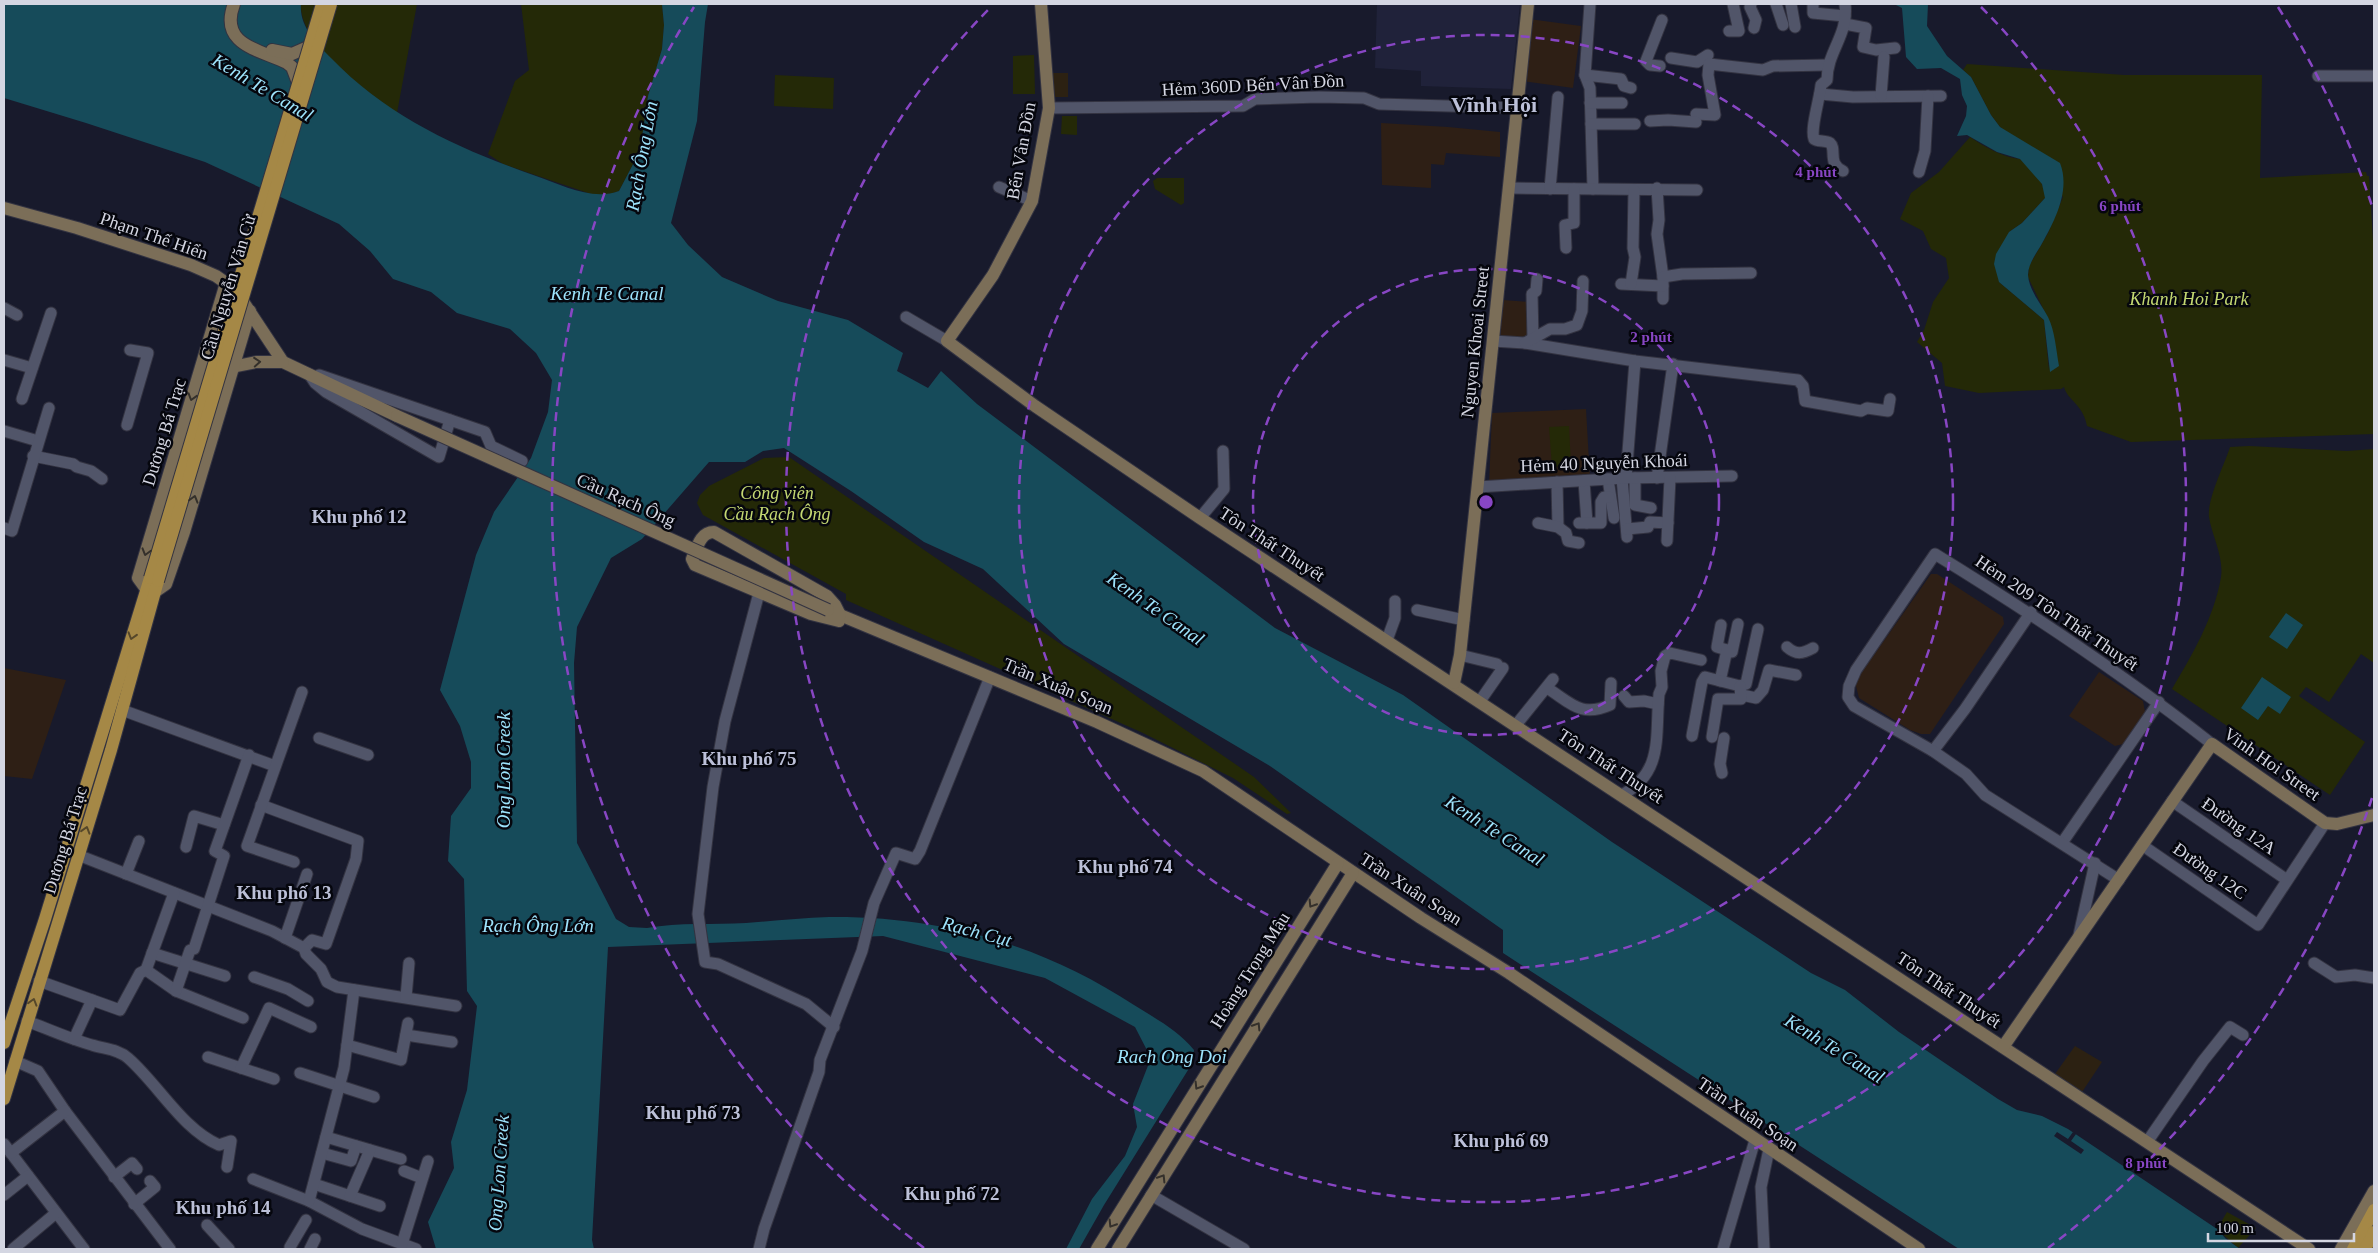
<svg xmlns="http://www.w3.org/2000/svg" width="2378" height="1253" viewBox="0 0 2378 1253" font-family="Georgia,serif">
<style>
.built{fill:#20223a}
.education{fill:#2e1f15}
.medical{fill:#2c2112}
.green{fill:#242907}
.water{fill:#164b5a}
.pier{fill:#181a2c}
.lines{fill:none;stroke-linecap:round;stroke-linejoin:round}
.street-casing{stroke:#333341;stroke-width:13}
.secondary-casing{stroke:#333341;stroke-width:14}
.primary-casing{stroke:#333341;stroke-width:14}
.street{stroke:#515569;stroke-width:11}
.secondary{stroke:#7b6e58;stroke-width:12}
.primary{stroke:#a58846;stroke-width:12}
.secondary-bridge-casing{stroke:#333341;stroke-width:14;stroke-linecap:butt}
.primary-bridge-casing{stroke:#333341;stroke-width:14;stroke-linecap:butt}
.secondary-bridge{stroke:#7b6e58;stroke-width:12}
.primary-bridge{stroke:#a58846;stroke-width:12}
.oneway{stroke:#34302b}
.oneway2{stroke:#55472a}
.ring{fill:none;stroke:#8846c4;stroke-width:2.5;stroke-dasharray:9 6}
.labels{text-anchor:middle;stroke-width:5;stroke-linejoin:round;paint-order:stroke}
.street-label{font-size:18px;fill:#d4d6e2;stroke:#05060d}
.park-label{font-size:18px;font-style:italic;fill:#c4d872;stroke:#05060d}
.water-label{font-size:19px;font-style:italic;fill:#9de3fc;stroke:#05060d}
.neighbourhood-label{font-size:19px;font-weight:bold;fill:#bcc0d8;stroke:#05060d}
.district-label{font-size:22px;font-weight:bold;fill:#bcc0d8;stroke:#05060d}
.centre{fill:#8846c4;stroke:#05060d;stroke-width:2.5}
.ring-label{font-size:15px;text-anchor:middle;font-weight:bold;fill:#8846c4;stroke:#05060d;stroke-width:5;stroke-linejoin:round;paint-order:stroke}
</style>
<rect width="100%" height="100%" fill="#181a2c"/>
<path class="built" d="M1377,4h143l-9,85 -90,-3v-15l-46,-3z"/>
<g class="education">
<path d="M1529,19l52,7 -8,62 -50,-7z"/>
<path d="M1381,123l67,4 52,5v25l-54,-4 -2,12 -13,-1v24l-49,-3z"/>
<path d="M1503,300l28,2 -1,37 -30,1z"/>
<path d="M1586,409l4,70 -101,6 3,-72z"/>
<path d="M1931,574h6l66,43 1,7 -74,110h-9l-11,-4 -51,-32 -3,-12 1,-7z"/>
<path d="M4,668l62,12 -34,99 -28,-3z"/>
<path d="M2099,672l44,29 2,11 -22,32 -8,2 -46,-30z"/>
</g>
<g class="medical">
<rect x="1052" y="73" width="16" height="24"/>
<path d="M2075,1046l27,16 -20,30 -27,-18z"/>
</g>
<g class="green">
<path d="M301,4h116l-20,109c-29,-21 -99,-70 -96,-109z"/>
<path d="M521,4h141l2,21 -2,24 -14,47 -8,55 -21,40 -12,4h-13l-91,-31 -15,-10 27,-73 14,-11z"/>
<path d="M1034,55l1,39h-22v-38z"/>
<path d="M1967,64l157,11h138l-2,103 106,-6 1,4h2l5,81v177l-243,8 -44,-16c-4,-22 -19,-25 -23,-39l-3,2 -82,4 -34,-7 -3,-23 -25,-21 7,-12 9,-28 16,-24 -3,-20 -15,-9 -8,-18 -23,-12 11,-26 28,-21 31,-35c15,10 32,20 50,22 11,8 26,24 25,39l-23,25 -13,9 -10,50 45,38 5,50 1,-47 -22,-46 1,-11 19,-33 15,-36 -54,-63 -9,-7 -9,-12 -20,-38 -8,-7z"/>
<path d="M775,75l59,3 -1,31 -59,-3z"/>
<path d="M1062,116h15v19l-16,-1z"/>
<path d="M1157,178h27v25l-3,2 -26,-16 -2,-8z"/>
<path d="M1569,426l2,40 -19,1 -3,-40z"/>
<path d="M2249,446l98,5 27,-2v214l-13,-9 -32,48 -23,-15 -7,9 66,46 -35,53 -158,-106c20,-34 42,-71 49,-112 3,-20 -9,-41 -12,-60 -2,-18 15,-51 21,-70z"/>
<path d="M789,457l465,320 37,36 -4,1 -54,-36 -90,-45 -297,-133v-6l-143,-79 -6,-12 3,-8 9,-9 55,-28z"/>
<path d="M2227,1212l29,16 -18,20 -21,-19z"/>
</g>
<g class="water">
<path d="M4,4h297c-2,22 15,39 30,54 57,59 128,91 205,118 26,9 56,25 83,15l21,-40 8,-55 14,-47 2,-24 -2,-21h46l-3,18 -8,99 -26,102 17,22 34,32 56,24 70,19 55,33 -6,18 31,17 13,-17 36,33 298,224 128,67 209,147 199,131 34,17 54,42 99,67 19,11 25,6 26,13 149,100 9,10 14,10h-281l-456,-296v-23l-233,-164 -206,-122 -81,-75 -59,-27 -73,-51 -67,-43 -21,3 -18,11h-36l-67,77 -31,19 -34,69 -3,36 3,180 39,76 13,8 18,1c32,-6 67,-3 99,-5 27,-2 55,-5 83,-6 112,-1 212,27 305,88 22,14 44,25 60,45l-1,12 -89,143 -25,44h-13l26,-50 33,-43 12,-29 -4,-23 18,-46 -16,-31 -90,-49 -162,-42 -275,11 -16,293 2,9h-158l-8,-27 26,-54 -3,-26 16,-52 10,-84 -10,-15 -3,-112 -16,-18 3,-45 20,-28v-26l-11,-36 -20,-36 36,-135 18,-43 37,-54 17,-46 4,-32 -16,-27 -26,-24 -53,-16 -26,-21 -38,-13 -23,-28 -31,-27 -134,-62 -119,-39 -82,-25z"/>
<path d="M1894,4h34l-1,22 20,30 24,21 20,38 9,12 60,36c11,28 -6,59 -20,84 -5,8 -12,18 -12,28 1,15 13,29 20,42 7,14 8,33 11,49l-9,6 -6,-52 -45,-38 -5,-18 2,-10 13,-22 13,-9 23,-25 -3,-14 -22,-25 -23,-7 -30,-17 -10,1 9,-20 1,-10 -5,-11 -2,-16 -19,-11 -24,1 -11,-12 -4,-49z"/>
<path d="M2286,613l17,12 -16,24 -18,-12z"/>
<path d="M2262,677l29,20 -11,17 -12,-8 -10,14 -17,-12z"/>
</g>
<path class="pier" d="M2057,1132l11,7 5,-7 3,2 -5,7 13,9 -3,4 -27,-18z"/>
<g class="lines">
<g class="street-casing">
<g id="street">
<path d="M1590,4l-5,71 5,13 3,101"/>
<path d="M1751,4l-1,3 6,13 -2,8"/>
<path d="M1776,4l7,21"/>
<path d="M1791,4l4,23"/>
<path d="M1813,4v9l32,3"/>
<path d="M1845,24l21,4 -3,19 13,3 19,-2"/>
<path d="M1729,31h10l-6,-27"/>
<path d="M1671,58l26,4 11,-7"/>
<path d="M1660,66l-10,-1 -4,-4 16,-41"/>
<path d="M1585,75l36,4 3,7 7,2"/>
<path d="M2318,76h56"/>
<path d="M1820,94l33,3 88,-1"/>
<path d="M1881,96l3,-39"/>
<path d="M1590,103h32"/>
<path d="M1049,108l194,-2 12,-7 64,-2 45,1 15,6 138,4"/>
<path d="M1696,114l19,1 -7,-40 1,-11 54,6 10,-4 54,-1"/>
<path d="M1650,121l18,-1 28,2"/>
<path d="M1591,124h44"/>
<path d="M1843,171c-16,-7 -6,-22 -13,-28 -5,-3 -12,-1 -16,-4 -4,-10 6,-41 7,-54l6,-5c0,-29 22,-45 18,-76"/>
<path d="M1919,172l6,-21 3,-55"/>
<path d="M999,187l33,14"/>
<path d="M1509,188l188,2"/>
<path d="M1657,188l2,32 -2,14 6,43v22"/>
<path d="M1550,189l8,-92"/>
<path d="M1566,248l-1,-23 9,-2v-34"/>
<path d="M1663,277l19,-3 69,-1"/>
<path d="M1621,284l42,2"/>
<path d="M1631,284l4,-27 -2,-9 1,-58"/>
<path d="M4,308l13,7"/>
<path d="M906,317l41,24"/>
<path d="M1533,339l-1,-45 4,-3 1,-12"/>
<path d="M1493,341l32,2 110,18 163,19 5,6 2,15 56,10 6,-3 21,3 2,-12"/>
<path d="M1525,343l25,-14h15l12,-4 5,-14 1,-30"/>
<path d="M4,360l28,8"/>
<path d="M309,374l6,9 11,9 113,65 11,-37"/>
<path d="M319,375l166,57 6,14 31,15"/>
<path d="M22,399l29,-86"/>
<path d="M127,425l21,-72 -18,-3"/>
<path d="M4,431l34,10"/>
<path d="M33,456l40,8 4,3 14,4 11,8"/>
<path d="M1622,478l5,59"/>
<path d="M1626,478l9,-117"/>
<path d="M1635,478v27l16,3"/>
<path d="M1657,478l16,-114"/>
<path d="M1608,479l6,39"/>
<path d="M1584,481l3,42"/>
<path d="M1557,482l1,45"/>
<path d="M1478,487l148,-9 106,-2"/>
<path d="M1200,518l24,-29 -1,-38"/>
<path d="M1538,523l20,4 8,6 2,8 11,2"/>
<path d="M1579,523h22v-21l3,-5h5"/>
<path d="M4,528l8,3 37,-123"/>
<path d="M1627,529l21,-2 2,-5 18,1"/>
<path d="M1667,541l3,-63"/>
<path d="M759,593l-34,128 -12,66 -15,127 7,48 13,2 88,40 28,23"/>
<path d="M1417,610l47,10"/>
<path d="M1721,625l-4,22 10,3"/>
<path d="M1387,640l8,-22v-17"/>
<path d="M1787,647c9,8 15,7 26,1"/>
<path d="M1460,655l37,9"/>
<path d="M1720,681l7,-31 5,2 6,-28"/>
<path d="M1547,688c23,14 33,30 63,17l1,-22"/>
<path d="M1742,695l14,3 7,-8 6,-20 27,5"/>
<path d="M1624,696l5,6 15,-1 14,3"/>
<path d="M1480,701l23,-33"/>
<path d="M122,710l153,56"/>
<path d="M1516,725l37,-46"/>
<path d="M1692,736l10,-54 3,-5 35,9 6,-2 12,-55"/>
<path d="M1712,737l6,-38h23l-1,-13"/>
<path d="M319,738l49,17"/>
<path d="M1933,751l32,-42 66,-97"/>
<path d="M1722,773l-2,-9 4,-26"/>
<path d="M1622,795c42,-23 33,-58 37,-101l3,-7 -1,-16 4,-15 5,-3 31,7"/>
<path d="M2172,801l115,79"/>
<path d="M261,805l97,36 -2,18 -30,85 -14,-4 -8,8"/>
<path d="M2062,843l97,-141"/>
<path d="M2142,845l116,80 67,-102"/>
<path d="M186,847l8,-31 30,9"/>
<path d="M78,855l194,76 32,17 2,6 15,15 6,13 10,5 119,19"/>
<path d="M294,862l-47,-16 55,-154"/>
<path d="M126,874l13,-33"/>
<path d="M2119,880l-134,-85 -19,-21 -33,-23 -79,-45 -6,-9 1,-11 7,-16 79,-116c96,59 189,121 277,190"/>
<path d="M2079,935l16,-72"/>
<path d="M285,938l22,-64"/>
<path d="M152,953l73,23"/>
<path d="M2314,963l22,14 19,-2 19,3"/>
<path d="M146,970l30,21 67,27"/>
<path d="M254,977l34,12 20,12"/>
<path d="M39,981l81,29 20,-37 6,-3 28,-77"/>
<path d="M176,991l14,-41 4,-1 30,-93 -9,-5 34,-96"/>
<path d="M406,997l3,-34"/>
<path d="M27,1021c21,8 43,18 65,24 12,4 26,4 36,13 30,26 54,71 91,87l12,-4 -4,26"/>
<path d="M406,1035l46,7"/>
<path d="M74,1039l18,-39"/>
<path d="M347,1045l54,15 7,-37"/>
<path d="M208,1057l66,22"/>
<path d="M15,1061l23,10 27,40 105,138"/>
<path d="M241,1068l28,-60 42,19"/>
<path d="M300,1073l74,24"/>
<path d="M326,1137l75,22"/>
<path d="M2147,1142l56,-81 27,-34 13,8"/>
<path d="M4,1144l80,105"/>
<path d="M11,1153l54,-42"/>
<path d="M322,1153l29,8 5,-15"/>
<path d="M404,1171l18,7"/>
<path d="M114,1177l18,-14 5,6"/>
<path d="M253,1179l56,22 53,28 54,20"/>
<path d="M314,1184l66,22"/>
<path d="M4,1195l24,-19"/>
<path d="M1151,1195l93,54"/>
<path d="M350,1196l20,-46"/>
<path d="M309,1201l35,-133 10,-78"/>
<path d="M134,1204l21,-17 -5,-6"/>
<path d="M207,1225l22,24"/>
<path d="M402,1244l26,-83"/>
<path d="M290,1247l16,-27"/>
<path d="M13,1249l43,-36"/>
<path d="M310,1249l5,-10"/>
<path d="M759,1249l5,-20 55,-157 1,-12 42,-109 12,-48 22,-50 19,6 5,-8 70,-174"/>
<path d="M1723,1249l32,-109"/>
<path d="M1764,1249l-3,-62 8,-38"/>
</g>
</g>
<g class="secondary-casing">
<g id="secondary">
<path d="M234,4c-16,42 28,46 53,59l5,4 6,16"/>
<path d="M1041,4l8,104 -17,93 -39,74 -46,66 88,65 165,112 1109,731"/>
<path d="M272,50l20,4 16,-7"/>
<path d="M4,208l73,20 114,37 25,11 10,7 18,20 39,59 114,54"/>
<path d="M232,367l24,-5h27"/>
<path d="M146,589l-8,-11 88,-295"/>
<path d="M156,591l10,-7 18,-52 66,-221"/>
<path d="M828,610l269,112 106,49 218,147 88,55 410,276"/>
<path d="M839,621l-28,-7 -116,-49 -3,-6c5,-11 8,-27 22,-27l113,64 8,9 5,10"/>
<path d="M1454,683l6,-28 68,-651"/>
<path d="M2003,1047l209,-303 113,79 12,1 37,-9"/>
<path d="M1097,1249l241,-386"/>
<path d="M1118,1249l235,-376"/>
<path d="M2341,1249l33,-58"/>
</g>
</g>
<g class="primary-casing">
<g id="primary">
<path d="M4,1043l41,-124 105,-341"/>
<path d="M4,1099l107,-349 47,-169"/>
<path d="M2353,1249l21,-39"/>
<path d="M2365,1249l9,-17"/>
</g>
</g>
<use href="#street" class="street"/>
<use href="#secondary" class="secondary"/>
<use href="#primary" class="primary"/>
<g class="secondary-bridge-casing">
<path id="secondary-bridge" d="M397,416l431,194"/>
</g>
<g class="primary-bridge-casing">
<g id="primary-bridge">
<path d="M150,578l172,-574"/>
<path d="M158,581l173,-577"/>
</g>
</g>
<use href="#secondary-bridge" class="secondary-bridge"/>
<use href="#primary-bridge" class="primary-bridge"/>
</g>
<defs><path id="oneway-chevron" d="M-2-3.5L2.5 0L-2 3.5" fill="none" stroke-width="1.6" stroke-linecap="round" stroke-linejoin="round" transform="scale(1.25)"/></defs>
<g class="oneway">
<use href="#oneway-chevron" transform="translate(257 362) rotate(-4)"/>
<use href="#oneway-chevron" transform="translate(192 397) rotate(107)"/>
<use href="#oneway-chevron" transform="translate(194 499) rotate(-74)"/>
<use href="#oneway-chevron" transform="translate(146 552) rotate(106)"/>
<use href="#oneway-chevron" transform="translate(1312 904) rotate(122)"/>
<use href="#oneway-chevron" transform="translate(1257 1026) rotate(-58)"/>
<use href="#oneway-chevron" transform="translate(1198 1086) rotate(122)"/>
<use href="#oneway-chevron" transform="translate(1162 1178) rotate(-58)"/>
<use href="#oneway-chevron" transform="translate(1112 1224) rotate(122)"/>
</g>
<g class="oneway2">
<use href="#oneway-chevron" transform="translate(132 636) rotate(107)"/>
<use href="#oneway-chevron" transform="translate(86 830) rotate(-73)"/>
<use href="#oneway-chevron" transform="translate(33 1002) rotate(-73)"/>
</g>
<g class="ring">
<circle cx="1486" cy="502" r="233"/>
<circle cx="1486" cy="502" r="467"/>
<path d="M1981 7A700 700 0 1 1 991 7"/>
<path d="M2372 798A934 934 0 0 1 2048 1248M924 1248A934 934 0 0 1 694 7M2278 7A934 934 0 0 1 2372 206"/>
</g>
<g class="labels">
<g class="street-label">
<text transform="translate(1253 85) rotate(-3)" y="6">Hẻm 360D Bến Vân Đồn</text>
<text transform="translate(1021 151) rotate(-80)" y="6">Bến Vân Đồn</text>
<text transform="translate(154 236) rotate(19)" y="6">Phạm Thế Hiển</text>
<text transform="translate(228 287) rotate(-73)" y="6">Cầu Nguyễn Văn Cừ</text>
<text transform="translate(1475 342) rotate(-84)" y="6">Nguyen Khoai Street</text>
<text transform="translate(164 432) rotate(-73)" y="6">Dương Bá Trạc</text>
<text transform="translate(1604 463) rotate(-2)" y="6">Hẻm 40 Nguyễn Khoái</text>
<text transform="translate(626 500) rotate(24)" y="6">Cầu Rạch Ông</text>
<text transform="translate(1272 544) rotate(33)" y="6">Tôn Thất Thuyết</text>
<text transform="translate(2057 613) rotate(34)" y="6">Hẻm 209 Tôn Thất Thuyết</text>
<text transform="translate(1058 686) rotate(23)" y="6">Trần Xuân Soạn</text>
<text transform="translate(2272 764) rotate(35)" y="6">Vinh Hoi Street</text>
<text transform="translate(1611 766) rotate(33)" y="6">Tôn Thất Thuyết</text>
<text transform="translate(2239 826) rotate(35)" y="6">Đường 12A</text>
<text transform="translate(65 840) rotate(-73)" y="6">Dương Bá Trạc</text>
<text transform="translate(2210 871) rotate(35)" y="6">Đường 12C</text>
<text transform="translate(1411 889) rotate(33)" y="6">Trần Xuân Soạn</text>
<text transform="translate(1250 970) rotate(-58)" y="6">Hoàng Trọng Mậu</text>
<text transform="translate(1949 990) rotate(34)" y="6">Tôn Thất Thuyết</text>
<text transform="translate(1748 1114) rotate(34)" y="6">Trần Xuân Soạn</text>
</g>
<g class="park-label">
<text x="2189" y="305">Khanh Hoi Park</text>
<text x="777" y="499">Công viên<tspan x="777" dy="21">Cầu Rạch Ông</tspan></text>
</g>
<g class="water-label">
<text transform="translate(263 87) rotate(31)" y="7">Kenh Te Canal</text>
<text transform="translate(641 156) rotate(-80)" y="7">Rạch Ông Lớn</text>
<text x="607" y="300">Kenh Te Canal</text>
<text transform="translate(1156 608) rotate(35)" y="7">Kenh Te Canal</text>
<text transform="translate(503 770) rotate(-90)" y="7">Ong Lon Creek</text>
<text transform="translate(1495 830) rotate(33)" y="7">Kenh Te Canal</text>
<text x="538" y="932">Rạch Ông Lớn</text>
<text transform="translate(977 931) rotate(15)" y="7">Rạch Cụt</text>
<text transform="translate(1835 1048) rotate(32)" y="7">Kenh Te Canal</text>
<text x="1172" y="1063">Rach Ong Doi</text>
<text transform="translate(498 1173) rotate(-86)" y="7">Ong Lon Creek</text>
</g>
<g class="neighbourhood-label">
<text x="359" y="523">Khu phố 12</text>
<text x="749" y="765">Khu phố 75</text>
<text x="1125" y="873">Khu phố 74</text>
<text x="284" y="899">Khu phố 13</text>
<text x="693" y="1119">Khu phố 73</text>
<text x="1501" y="1147">Khu phố 69</text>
<text x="952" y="1200">Khu phố 72</text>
<text x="223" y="1214">Khu phố 14</text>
</g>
<g class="district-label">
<text x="1494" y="112">Vĩnh Hội</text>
</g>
</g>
<circle cx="1486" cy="502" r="8" class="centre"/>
<g class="ring-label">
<text x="1816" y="177">4 phút</text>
<text x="2120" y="211">6 phút</text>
<text x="1651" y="342">2 phút</text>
<text x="2146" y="1168">8 phút</text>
</g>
<rect width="2378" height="1253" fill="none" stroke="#d4d6e2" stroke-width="10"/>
<path d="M2208 1233v8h146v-8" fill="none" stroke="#d4d6e2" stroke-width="2.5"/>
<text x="2216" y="1233" font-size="15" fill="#d4d6e2" stroke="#05060d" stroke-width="4" paint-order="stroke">100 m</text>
</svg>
